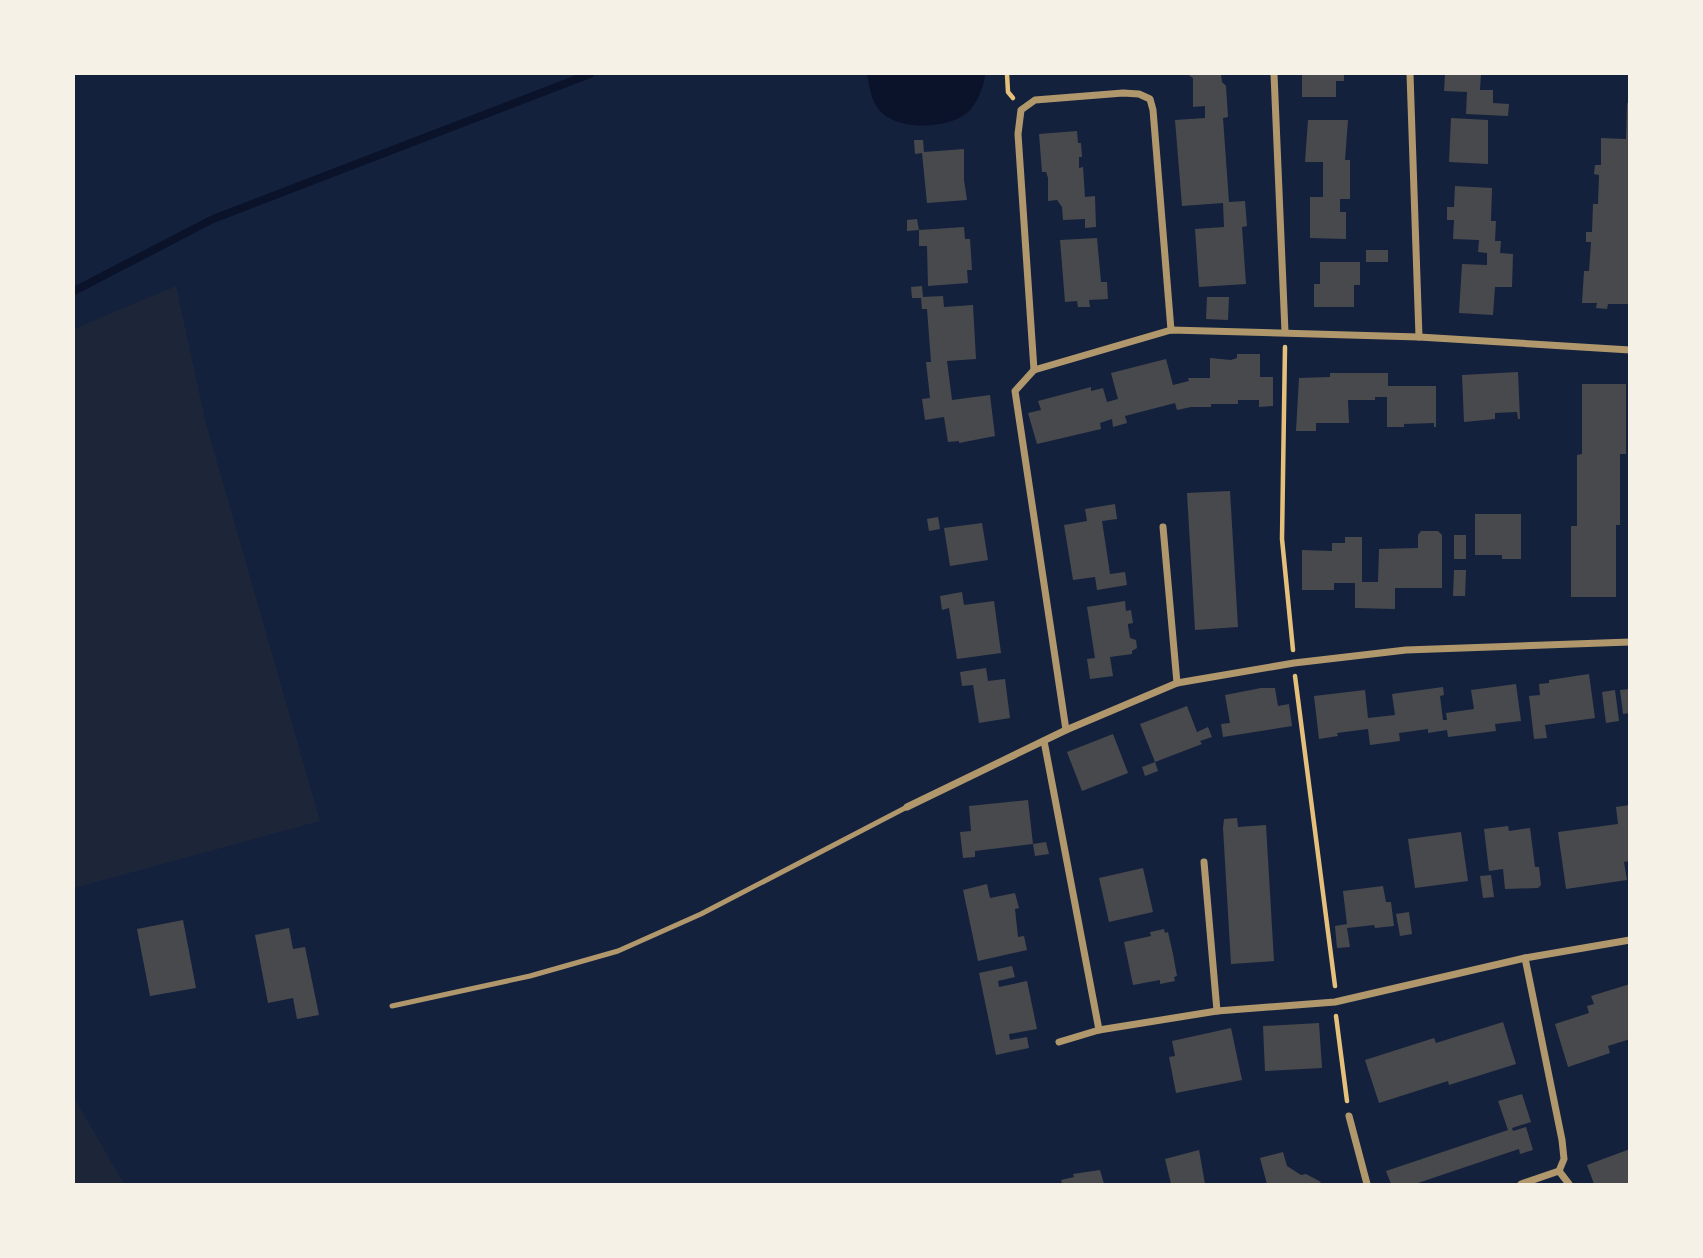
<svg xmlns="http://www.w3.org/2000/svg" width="1703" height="1258" viewBox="0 0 1703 1258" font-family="Roboto,sans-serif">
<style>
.green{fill:#1d2539}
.water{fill:#0b132b}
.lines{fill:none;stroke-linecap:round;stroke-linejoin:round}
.stream{stroke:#0b132b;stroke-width:8}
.building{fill:#48494c}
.path{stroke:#e5c07b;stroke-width:4.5}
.service{stroke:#b1986c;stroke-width:5}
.minor{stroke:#b1986c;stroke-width:7}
</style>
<rect width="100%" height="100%" fill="#14213d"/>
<g class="green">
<path d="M176,286l30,138 114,397 -246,67v-559z"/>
<path d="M74,1098l50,86h-50z"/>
</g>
<path class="water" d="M867,74h118c-1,12 -6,25 -14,35 -18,21 -74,23 -92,1 -8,-10 -10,-24 -12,-36z"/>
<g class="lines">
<path class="stream" d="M74,291l139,-72 377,-145"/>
</g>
<g class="building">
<path d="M1187,74h34l1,8 4,4 2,31 -5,1 6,84 16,-1 2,25 -5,1 4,57 -47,3 -4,-58 29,-2 -1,-24 -41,3 -7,-86 30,-2v-12l-12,1v-29z"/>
<path d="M1302,74h42v7h-8v16h-34z"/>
<path d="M1445,74h36l-1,16h13v13l16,1 -1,12 -42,-2 1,-22 -23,-1z"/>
<path d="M1627,103h3v201h-22l-1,5 -11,-1 1,-5h-15l2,-32h5l2,-29h-5v-10h6l1,-28h5l1,-29 -5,-1 1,-9h6v-27l25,1z"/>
<path d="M1451,118l37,2v44l-39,-2z"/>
<path d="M1308,120h40l-3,40h5v39h-10v13h6v27l-36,-1v-41h13v-35h-18z"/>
<path d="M1077,131l1,12h3l1,14h-3v11l4,-1 2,30 10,-1 1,31 -11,1v-9l-22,1 -1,-13 -5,-7 -9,1v-23l-2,-6h-4l-3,-38z"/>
<path d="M914,140h9l1,12 40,-3v31l3,20 -40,3 -5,-50 -7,1z"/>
<path d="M1455,186l37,2 -1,33h5l-1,20h6l-1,12 13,1 -1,33h-17l-2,28 -34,-2 3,-49 25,1v-12l-9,-1 1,-12 -26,-1 1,-19h-7v-13h7z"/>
<path d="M917,219l2,11 -12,1v-11z"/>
<path d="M964,227l1,12h5l1,15 1,16h-5l1,13 -40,3 -1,-40h-8v-16z"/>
<path d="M1097,238l4,44h6l1,17 -19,1 1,7h-12l-1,-6 -12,1 -5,-62z"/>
<rect x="1366" y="250" width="22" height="12"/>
<path d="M1320,262h40v23h-6v22h-40v-23h6z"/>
<path d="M922,286l1,11 20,-1 1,11 29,-2 3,54 -29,2 5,39 38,-5 5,41 -36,7v-2l-11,1 -4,-25 -19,3 -3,-21 8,-1 -4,-36h5l-4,-53h-5l-1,-11h-9l-1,-11z"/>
<path d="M1207,297h22l-1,23 -22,-1z"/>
<path d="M1237,354h23v23h13v29l-14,1v-7h-21v4h-27v3h-20l-14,3 -2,-7 -50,13 2,7 -14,4 -1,-8 -12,4 1,6 -64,15 -9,-31 13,-3 -3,-9 53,-14v4l12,-3 4,14 11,-3 -7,-26 55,-14 7,26 16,-4 -1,-3h22v-20l21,2 6,-2z"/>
<path d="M1518,372l2,47h-2l-1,-7 -22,1v6l-31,3 -2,-47z"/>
<path d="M1330,373h58v13h48v41h-2v-4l-30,1v3h-17v-30h-12v3h-27l1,23h-33v8h-20l3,-53 31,-1z"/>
<path d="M1582,384h44v70h-6v71h-4v72h-45v-71h6v-71l5,-1z"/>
<path d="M1230,491l8,136 -43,3 -8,-137z"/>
<path d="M1115,504l2,15 -15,2 4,26 4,27 15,-2 2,13 -30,5 -2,-13 -22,3 -9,-55 23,-4 -2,-12z"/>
<path d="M1475,514h46v45h-19v-4h-27z"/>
<path d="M938,517l2,12 -11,2 -2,-12z"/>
<path d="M982,523l6,37 -38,6 -6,-38z"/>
<path d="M1421,531h17l4,4v53h-47v21l-40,-1v-25h-21v7h-32v-40l30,1v-8h13v-6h17v45h16l1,-33 39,-1v-13z"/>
<rect x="1454" y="535" width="12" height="24"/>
<path d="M1454,570h12l-1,26h-12z"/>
<path d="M962,592l2,13 30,-4 7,52 -44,6 -8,-51 -7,2 -2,-14z"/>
<path d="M1125,601l1,10 5,-1 2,13 -5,1v2l2,12 6,2 1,8 -5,3v3l-22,3 3,19 -23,3 -3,-20 8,-1 -8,-51z"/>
<path d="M986,668l2,13 17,-2 5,39 -31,5 -6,-38 -11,1 -2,-14z"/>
<path d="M1589,674l6,44 -50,7 2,13 -13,1 -5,-43 11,-1 -1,-11 10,-1v-3z"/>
<path d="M1516,684l5,37 -26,3 1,7 -48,6 -1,-7 -19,3v-4l-29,4 1,8 -30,4 -2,-16 -31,4 1,3 -19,3 -5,-43 51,-6 3,28 27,-3 -3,-21 51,-7 1,8 -4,1 3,24h4l-1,-7 28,-4 -3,-19z"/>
<path d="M1261,688h14l3,18 11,-2 3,22 -69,11 -2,-13 9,-1 -5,-28z"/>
<path d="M1630,689v24l-7,1 -3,-24z"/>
<path d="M1615,690l4,31 -13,2 -4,-31z"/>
<path d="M1187,706l10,26 11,-5 4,10 -12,4 2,3 -47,18 -15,-38z"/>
<path d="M1113,734l15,39 -46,18 -15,-39z"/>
<path d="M1155,762l3,9 -13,5 -3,-9z"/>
<path d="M1028,800l5,44 -58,7v6l-12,1 -3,-26 11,-1 -2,-25z"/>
<path d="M1630,805v56l-6,1 3,18 -61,9 -8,-57 60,-8 -2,-17z"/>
<path d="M1237,818l1,9 28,-2 8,136 -43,3 -8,-136 1,-9z"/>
<path d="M1508,826l1,5 21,-3 5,39h4l2,18 -3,3 -33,1 -2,-20 -14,2 -5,-42z"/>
<path d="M1461,832l7,49 -53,7 -7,-49z"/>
<path d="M1046,842l3,12 -14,2 -2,-12z"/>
<path d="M1143,868l10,44 -44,10 -10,-44z"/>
<path d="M1491,875l3,22 -11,1 -3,-22z"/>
<path d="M987,884l3,14 25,-5 4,15 -4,1 3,28 6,-1 3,14 -49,11 -15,-71z"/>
<path d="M1383,886l3,16h5l3,24 -19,2 -1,-3 -27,3 3,19 -13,1 -2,-22 12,-2 -4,-33z"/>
<path d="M1409,912l3,22 -12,2 -4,-22z"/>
<path d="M183,920l13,68 -46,8 -13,-67z"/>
<path d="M289,928l4,21 12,-2 14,68 -22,4 -4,-21 -25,5 -13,-68z"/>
<path d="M1164,929l1,4 3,-1 5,22 4,22 -3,1 1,4 -15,3v-4l-27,5 -9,-43 27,-6 -1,-4z"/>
<path d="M1012,966l3,11 -17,4 1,6 28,-6 10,48 -28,5 1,6 17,-3 2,11 -33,7 -17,-82z"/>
<path d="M1630,984v55l-22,7 2,7 -42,14 -13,-43 34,-11 -2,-7 7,-2 -3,-8z"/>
<path d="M1503,1022l13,42 -67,21 -1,-4 -69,22 -14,-43 69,-22 2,5z"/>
<path d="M1319,1023l3,45 -57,3 -2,-45z"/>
<path d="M1231,1028l11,52 -66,13 -7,-36 6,-1 -3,-15z"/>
<path d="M1522,1094l9,28 -19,6 1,3 13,-4 7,23 -13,4 -1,-5 -104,35h-24l-5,-13 122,-41 -10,-29z"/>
<path d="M1630,1149v35h-36l-7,-19z"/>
<path d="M1199,1150l6,34h-34l-6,-25z"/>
<path d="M1283,1152l4,14 14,9 5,-1 15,8 -2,2h-52l-7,-26z"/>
<path d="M1100,1170l4,14h-42l-1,-4 13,-3 -1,-3z"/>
</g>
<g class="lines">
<g class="path">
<path d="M1007,74l1,18 5,6"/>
<path d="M1285,347l-3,192 11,111"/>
<path d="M1295,676l40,310"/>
<path d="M1336,1016l11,85"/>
</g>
<path class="service" d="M392,1006l138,-30 88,-25 83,-37 206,-107"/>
<g class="minor">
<path d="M1274,74l11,258"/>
<path d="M1410,74l9,263"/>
<path d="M1034,370l-16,-236 3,-24 14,-10 88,-7 16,1 11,5 3,11 18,220"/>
<path d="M1163,527l14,156"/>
<path d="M1066,730l-51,-339 19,-21 137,-40 248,7 211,13"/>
<path d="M1044,741l55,289"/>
<path d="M907,807l159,-77 111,-47 117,-20 112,-13 224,-8"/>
<path d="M1204,862l13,149"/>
<path d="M1525,958l37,182 2,19 -5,12"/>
<path d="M1059,1042l40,-12 118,-19 118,-9 190,-44 105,-18"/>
<path d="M1349,1116l18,68"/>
<path d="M1521,1184l38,-13 10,13"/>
</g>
</g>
<rect width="1703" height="1258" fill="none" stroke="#f6f1e7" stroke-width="150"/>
</svg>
